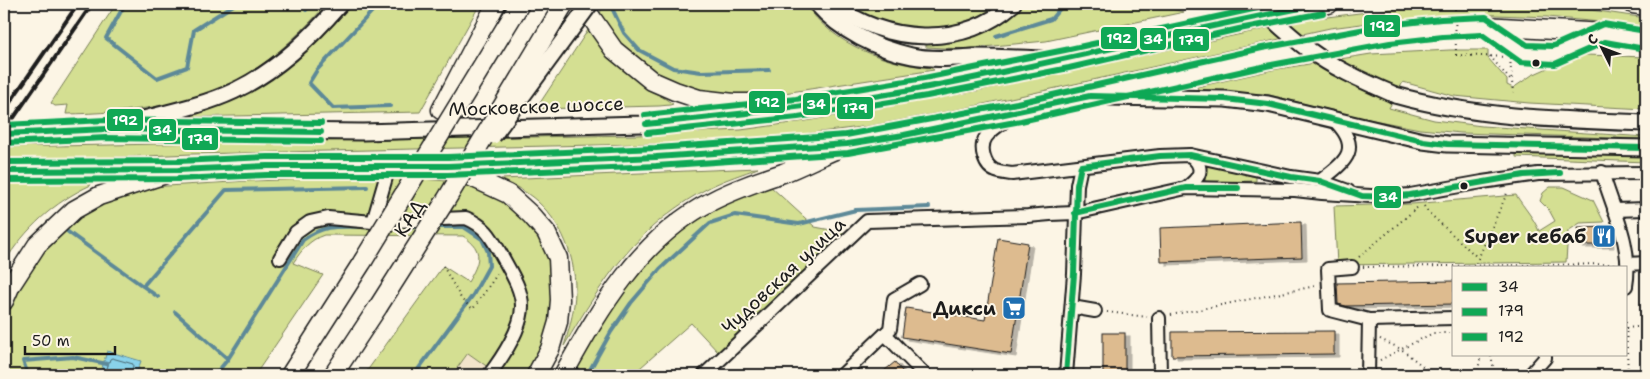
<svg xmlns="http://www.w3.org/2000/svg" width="1650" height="379" viewBox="0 0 1650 379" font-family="'Shantell Sans',sans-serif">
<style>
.built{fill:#f3e4cb}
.green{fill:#d4df92;stroke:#787e57}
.water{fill:#89d2ea;stroke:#5d8998}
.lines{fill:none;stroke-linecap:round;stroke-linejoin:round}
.shore{stroke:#48656e;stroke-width:1}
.stream{stroke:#5d8998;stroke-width:4}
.building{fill:#ddbb8f;stroke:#1c1c1c;filter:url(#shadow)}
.minor-casing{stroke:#1c1c1c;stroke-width:16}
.major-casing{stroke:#1c1c1c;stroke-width:19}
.highway-casing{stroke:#1c1c1c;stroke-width:21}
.path{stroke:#1c1c1c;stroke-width:2;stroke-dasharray:1 4;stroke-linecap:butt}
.minor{stroke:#fcf5e5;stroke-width:12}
.major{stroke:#fcf5e5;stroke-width:15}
.highway{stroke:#fcf5e5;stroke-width:18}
.rail{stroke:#1c1c1c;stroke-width:4}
.major-bridge-casing{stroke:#1c1c1c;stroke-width:19;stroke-linecap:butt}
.highway-bridge-casing{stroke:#1c1c1c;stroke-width:21;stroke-linecap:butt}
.path-bridge{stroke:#1c1c1c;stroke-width:2;stroke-dasharray:1 4;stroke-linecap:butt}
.major-bridge{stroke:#fcf5e5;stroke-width:15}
.highway-bridge{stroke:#fcf5e5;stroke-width:18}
.bus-1-casing{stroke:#fcf5e5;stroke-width:10}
.bus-2-casing{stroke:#fcf5e5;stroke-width:10}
.bus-3-casing{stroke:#fcf5e5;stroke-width:10}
.bus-1{stroke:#10a855;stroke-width:6}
.bus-2{stroke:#10a855;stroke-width:6}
.bus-3{stroke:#10a855;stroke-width:6}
.bus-dot{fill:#1c1c1c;stroke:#fcf5e5;stroke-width:2}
.labels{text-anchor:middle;stroke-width:4;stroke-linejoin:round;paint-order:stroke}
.street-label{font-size:19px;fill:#1c1c1c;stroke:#fcf5e5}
.poi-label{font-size:19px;font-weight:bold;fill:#1c1c1c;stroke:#fcf5e5;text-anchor:end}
.line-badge{stroke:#fcf5e5;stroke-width:2}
.badge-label{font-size:14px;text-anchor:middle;font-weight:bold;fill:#fff}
</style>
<defs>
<filter id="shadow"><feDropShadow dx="5" dy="3" stdDeviation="0" flood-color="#0004"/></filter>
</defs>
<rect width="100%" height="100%" fill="#fcf5e5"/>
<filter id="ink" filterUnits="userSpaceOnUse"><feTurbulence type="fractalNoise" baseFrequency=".02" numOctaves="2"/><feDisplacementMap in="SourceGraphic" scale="10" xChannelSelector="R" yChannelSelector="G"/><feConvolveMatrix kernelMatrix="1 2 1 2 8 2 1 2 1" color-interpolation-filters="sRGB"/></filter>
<g filter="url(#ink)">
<path class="built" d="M468,353l31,22h-47z"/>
<g class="green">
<path d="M116,4h211c-22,24 -46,48 -73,66 -52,36 -128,43 -188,44l2,-9 -13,1 -4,-3z"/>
<path d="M351,4h129l-60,108 -232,5 -1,-1 3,-3c13,-4 28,-7 41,-12 45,-20 88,-60 120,-97z"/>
<path d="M606,4h199c29,41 78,59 126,64l3,2 -150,23 -37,4 -66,-9 -22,-11 -28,-20 -35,-39z"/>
<path d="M849,4h151c-45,31 -107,34 -151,0z"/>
<path d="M1022,4h136l9,4 17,4 -138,29 -84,8 -36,-2v-3c7,-1 14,0 20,-1 23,-3 59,-24 76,-39z"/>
<path d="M1480,4l111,6 55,8v10l-25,-4 -74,-7 -76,-3 -86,7 -55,7 -365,80 -96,18 -82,10 -102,7 -493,11 -188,8v-15l633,-12 104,-5 65,-9 171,-30 334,-72 113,-14z"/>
<path d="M588,30l22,28 17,15 46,31 -3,1 -11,1 -123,3z"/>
<path d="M1450,50h38v8l19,22v5l6,3 19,-13 36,-16 17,-4 61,2v52l-117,-6 -75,-7 -51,-14 -14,26 45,12 48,6 164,11v2l-185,-6 -41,-4 -57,-11 -98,-24 -66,-3 -2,-4 75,-17 99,-16z"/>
<path d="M1516,149l130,4v9l-130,-5z"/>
<path d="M1207,165l49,12v4l-51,1z"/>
<path d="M758,168c-15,6 -32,11 -46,18 -74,38 -108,92 -148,160 4,-13 8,-27 10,-41 5,-38 -8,-78 -37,-104 -10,-9 -24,-16 -36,-22z"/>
<path d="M394,177l53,4 26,5 24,10 36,28 17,37 4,43 -6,27 -9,26 -10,18h-30l-31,-22 -16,22h-88l79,-109 25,16c11,-19 17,-32 -5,-46l-139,-1c-15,5 -22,15 -31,28l30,12 -68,100h-251v-56l9,-25 25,-39 46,-45 67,-23 97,-6z"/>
<path d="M4,183h86l1,2c-37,17 -66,44 -87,78z"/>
<path d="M770,186l45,41 32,6 -129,119 -27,-29 -59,52h-59c38,-64 70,-125 138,-163 18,-11 40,-17 59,-26z"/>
<path d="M1550,187h14l29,13 11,22 -24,1 -12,8 -2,31 -229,3 -3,-59 78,-2 104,-9c9,14 17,22 23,36l16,-10 -6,-11 -9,-9 3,-8z"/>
</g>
<path class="water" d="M107,351l34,10 -5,14h-36z"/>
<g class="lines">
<path class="shore" d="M105,375l5,-16 2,-1 21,6 -1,11"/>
<g class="stream">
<path d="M125,4l-19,34 51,40 30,-11 7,-37 41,-26"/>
<path d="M379,4l-62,66 -8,13 24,25 57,-2"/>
<path d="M612,4l-1,2 13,27 15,17 34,18 28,4 68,-2"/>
<path d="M306,10l5,-6"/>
<path d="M996,36l55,-17 13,-15"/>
<path d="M389,227h33"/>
<path d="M68,232l90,65"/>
<path d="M143,286l83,-96 141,-3"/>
<path d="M175,312l53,47"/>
<path d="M28,375l-5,-14 50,-4 34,7"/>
<path d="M215,375l13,-16 75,-119c23,-17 36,-13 64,-13"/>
<path d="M414,375l59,-80 16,-29 -1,-14 -6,-13 -18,-12h-30"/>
<path d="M587,375l24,-43 20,-29 29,-34 50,-46 25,-8 64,9 57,-14 73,-3"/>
</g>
</g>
<g class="building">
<path d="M1301,222l1,35 -141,5 -1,-34z"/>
<path d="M1608,227l1,18h-31v-17z"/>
<path d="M998,238l30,5 -17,111 -109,-17 4,-29 79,12z"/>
<path d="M1454,281v23l-108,2 -8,-2 -1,-21z"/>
<path d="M1334,331v23l-162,2v-24z"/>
<rect x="1103" y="333" width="22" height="42"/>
<path d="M895,362l10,13h-26z"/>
</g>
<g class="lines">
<g class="minor-casing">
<g id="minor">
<path d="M1485,26l39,28 31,1 46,-21"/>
<path d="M1015,114c-9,7 -22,13 -29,23 -7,10 -2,30 10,34 5,2 11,2 16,3l148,-18 30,-1 101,22 29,4 28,10"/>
<path d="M1602,172c11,38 31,74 24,114"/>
<path d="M1320,181c27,-20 43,-33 13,-62"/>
<path d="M1186,188c14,-10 20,-20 4,-33"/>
<path d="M1614,210l32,-1"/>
<path d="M373,222l16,-55"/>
<path d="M280,258l16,-26 14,-10 18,-4 45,4 93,-4c21,9 25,19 36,38 8,15 20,33 20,50 0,22 -20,52 -33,69"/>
<path d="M1628,264l18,-1"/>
<path d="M1352,267l-24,2 2,41 39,10 85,-2"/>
<path d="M1072,307l23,4"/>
<path d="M1159,318l1,57"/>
<path d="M885,334l40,41"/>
<path d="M704,375l163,-154 161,-5 22,-2 25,-1 111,-25 109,2 27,3 65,4 23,-2 72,-13 56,-8 108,-1"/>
<path d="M842,375l48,-46 4,-30 26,-15"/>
<path d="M1066,375l8,-101 3,-89 4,-19"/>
<path d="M1368,375l1,-55"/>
<path d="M1530,375l15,-17v-3"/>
</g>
</g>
<g class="major-casing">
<g id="major">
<path d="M817,4c23,27 61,45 95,52 20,4 41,2 61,1 24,0 49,1 73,2"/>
<path d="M832,4c53,39 129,46 181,0"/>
<path d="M1395,95c82,23 167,25 251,28"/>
<path d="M1107,97l118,2 43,5 155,37 24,3 199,4"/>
<path d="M124,124c36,-10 76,-17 110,-33 41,-19 77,-53 106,-87"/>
<path d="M4,134l102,-5 257,3 278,-8 139,-14"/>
<path d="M4,171l165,-1"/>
</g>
</g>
<g class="highway-casing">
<g id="highway">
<path d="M582,4l32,46 38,31 23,10 24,8 35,4h26l37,5 195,-34 75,-15 170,-39 92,-16"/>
<path d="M1633,4l13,2"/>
<path d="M441,110l55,-106"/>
<path d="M452,168l56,26 23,21 15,17 12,26 2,42 -2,22 -8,27 -14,26"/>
<path d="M4,301l7,-16 26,-40 37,-35 25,-14 79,-26 89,-4h181l208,-9 191,-13 172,-32 245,-55 125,-23 53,-6 43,-2 119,7 42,7"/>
<path d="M290,375l73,-114"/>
<path d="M333,375l45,-68"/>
<path d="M563,375c37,-67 78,-138 149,-174 23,-12 47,-20 71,-28 18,-7 35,-16 52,-23"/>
</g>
</g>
<g class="path">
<path d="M1166,4l26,4 20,-4"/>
<path d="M1456,55l51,2"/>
<path d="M1490,56l21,25"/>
<path d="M1510,58l3,35"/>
<path d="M1424,206l4,6 50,46"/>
<path d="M1359,257l59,-50"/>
<path d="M443,266l19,34 11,9 25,-36"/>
<path d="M1363,267l253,-3"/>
<path d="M1474,268l34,-77"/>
<path d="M1107,312l40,5"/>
<path d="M1171,315l145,-29"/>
<path d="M1626,322l2,53"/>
<path d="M1626,328l11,-1 9,2"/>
<path d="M1380,339l21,10 33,26"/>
<path d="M1491,355l4,20"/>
<path d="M1380,360l53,-27h21"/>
<path d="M1477,375l4,-20"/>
</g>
<use href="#minor" class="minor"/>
<use href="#major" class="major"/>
<use href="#highway" class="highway"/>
<g class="rail">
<path d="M4,111l74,-107"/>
<path d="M4,132l88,-128"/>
</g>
<g class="major-bridge-casing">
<g id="major-bridge">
<path d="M1256,4c17,16 34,32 53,46 26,19 57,32 86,45"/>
<path d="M493,136l97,-132"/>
</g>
</g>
<g class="highway-bridge-casing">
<g id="highway-bridge">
<path d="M363,261l157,-257"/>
<path d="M378,307l68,-107 118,-196"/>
</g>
</g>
<path class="path-bridge" d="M1455,4l1,51"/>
<use href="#major-bridge" class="major-bridge"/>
<use href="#highway-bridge" class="highway-bridge"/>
<g class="bus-1-casing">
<g id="bus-1">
<path d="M646,124c94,-10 188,-20 282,-37 131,-25 261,-58 393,-83"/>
<path d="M4,134l102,-5 215,3"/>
<path d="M4,171l174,-1 89,-4h181l208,-9 191,-13 57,-9 186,-39 135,3 43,5 155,37 24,3 199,4"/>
<path d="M1075,213l111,-25h52"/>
<path d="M1066,375l8,-101 3,-89 4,-19 79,-10 30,-1 101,22 29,4 42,15 25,1 23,-2 114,-20 36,-2"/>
</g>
</g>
<g class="bus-2-casing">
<g id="bus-2">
<path d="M647,133l151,-16 129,-21 142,-28 170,-39 84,-16"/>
<path d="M4,143l102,-5 215,3"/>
<path d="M4,180l174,-1 89,-4h181l208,-9 192,-13 173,-32 245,-55 124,-23 53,-6 39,-2 38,27 35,2 50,-22 40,7"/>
</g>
</g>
<g class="bus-3-casing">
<g id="bus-3">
<path d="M645,115l151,-16 128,-21 141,-28 211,-46"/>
<path d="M4,125l102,-5 215,3"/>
<path d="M4,162l174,-1 89,-4h181l208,-9 190,-13 171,-32 245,-55 126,-23 53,-6 45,-2 41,28 26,1 50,-22 43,7"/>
</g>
</g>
<use href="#bus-1" class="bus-1"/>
<use href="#bus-2" class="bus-2"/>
<use href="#bus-3" class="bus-3"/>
</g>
</g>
<defs>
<g id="restaurant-square" transform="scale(1.25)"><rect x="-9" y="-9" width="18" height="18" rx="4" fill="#1f6fb2" stroke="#fcf5e5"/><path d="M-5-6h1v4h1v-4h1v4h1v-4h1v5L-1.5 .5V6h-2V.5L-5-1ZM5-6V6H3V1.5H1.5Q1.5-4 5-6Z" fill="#fff"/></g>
<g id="supermarket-square" transform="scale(1.25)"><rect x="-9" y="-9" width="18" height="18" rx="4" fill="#1f6fb2" stroke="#fcf5e5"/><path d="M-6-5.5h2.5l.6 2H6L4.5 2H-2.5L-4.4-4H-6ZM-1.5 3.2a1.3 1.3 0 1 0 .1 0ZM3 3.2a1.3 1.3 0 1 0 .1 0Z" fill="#fff"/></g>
</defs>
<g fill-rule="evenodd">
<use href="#restaurant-square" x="1604" y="236"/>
<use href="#supermarket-square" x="1014" y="308"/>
</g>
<g class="bus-dot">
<circle cx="1536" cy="63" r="4.5"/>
<circle cx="1464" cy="186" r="4.5"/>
</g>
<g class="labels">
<g class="street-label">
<text transform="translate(536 106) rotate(-2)" y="7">Московское шоссе</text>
<text transform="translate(409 218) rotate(-58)" y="7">КАД</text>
<text transform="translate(783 275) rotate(-43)" y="7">Чудовская улица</text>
</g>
<g class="poi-label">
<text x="1586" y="243">Super кебаб</text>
<text x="996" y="315">Дикси</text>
</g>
</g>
<g class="line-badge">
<rect x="1363" y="14" width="38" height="24" rx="5" fill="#10a855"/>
<rect x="1100" y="26" width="38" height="24" rx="5" fill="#10a855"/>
<rect x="1139" y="27" width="28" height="24" rx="5" fill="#10a855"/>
<rect x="1172" y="28" width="38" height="24" rx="5" fill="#10a855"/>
<rect x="748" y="90" width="38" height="24" rx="5" fill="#10a855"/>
<rect x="802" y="92" width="29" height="24" rx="5" fill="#10a855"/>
<rect x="836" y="96" width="38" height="24" rx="5" fill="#10a855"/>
<rect x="106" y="108" width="38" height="24" rx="5" fill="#10a855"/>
<rect x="148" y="118" width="29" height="24" rx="5" fill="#10a855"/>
<rect x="181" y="127" width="38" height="24" rx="5" fill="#10a855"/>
<rect x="1373" y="185" width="29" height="24" rx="5" fill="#10a855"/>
</g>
<g class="badge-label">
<text x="1382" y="31">192</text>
<text x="1119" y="43">192</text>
<text x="1153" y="44">34</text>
<text x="1191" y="45">179</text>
<text x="767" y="107">192</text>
<text x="816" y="109">34</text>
<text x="855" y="113">179</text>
<text x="125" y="125">192</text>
<text x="162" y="135">34</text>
<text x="200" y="144">179</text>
<text x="1388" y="202">34</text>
</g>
<rect width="1650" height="379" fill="none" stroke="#fcf5e5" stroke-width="20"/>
<rect x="10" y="10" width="1630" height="359" fill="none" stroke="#1c1c1c" stroke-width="2" filter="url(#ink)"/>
<rect x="1452" y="266" width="175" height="90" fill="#fcf5e5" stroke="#a29e95"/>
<rect x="1462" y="283" width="25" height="8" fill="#10a855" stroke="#a29e95"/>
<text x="1498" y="292" font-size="15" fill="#1c1c1c">34</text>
<rect x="1462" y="308" width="25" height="8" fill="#10a855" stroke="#a29e95"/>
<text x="1498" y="316" font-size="15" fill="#1c1c1c">179</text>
<rect x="1462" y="333" width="25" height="8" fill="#10a855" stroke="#a29e95"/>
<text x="1498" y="342" font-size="15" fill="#1c1c1c">192</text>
<g transform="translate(1602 48) rotate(312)" stroke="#fcf5e5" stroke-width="4" paint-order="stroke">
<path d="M0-4L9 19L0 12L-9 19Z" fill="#1c1c1c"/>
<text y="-8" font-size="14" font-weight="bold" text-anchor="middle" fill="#1c1c1c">С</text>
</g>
<path d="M25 346v8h90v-8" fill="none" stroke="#1c1c1c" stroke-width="2.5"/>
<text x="32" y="346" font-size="15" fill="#1c1c1c" stroke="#fcf5e5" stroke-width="4" paint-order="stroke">50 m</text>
</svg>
